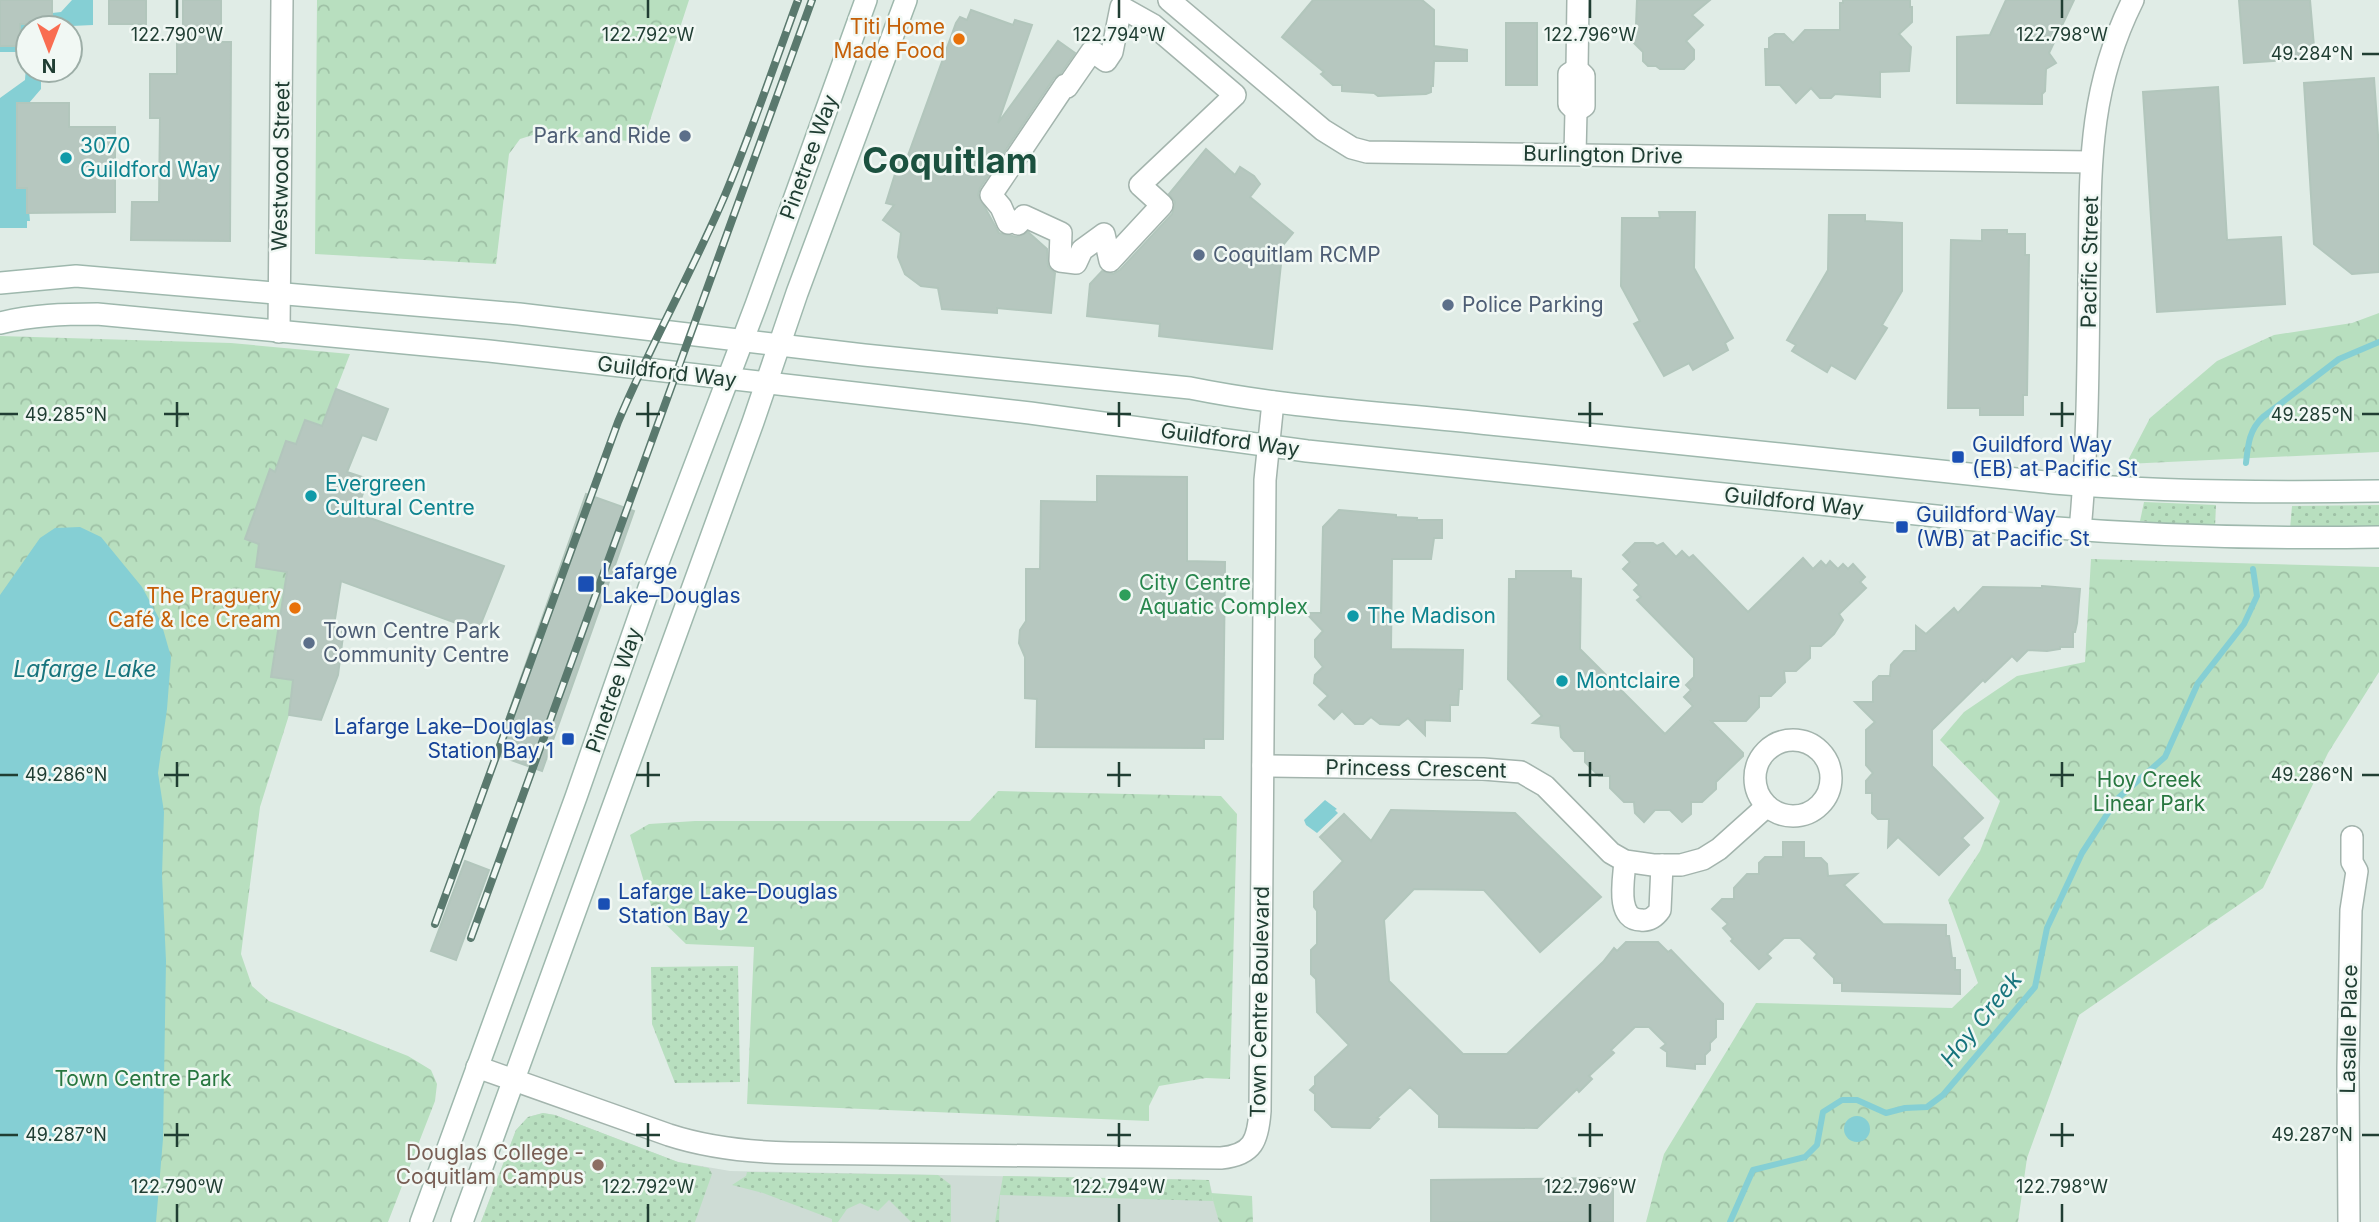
<svg xmlns="http://www.w3.org/2000/svg" width="2379" height="1222" viewBox="0 0 2379 1222" font-family="Inter,sans-serif">
<style>
.built{fill:#cedcd5}
.grass{fill:url(#grass-dots)}
.forest{fill:url(#forest-crowns)}
.water{fill:#85cfd4}
.lines{fill:none;stroke-linecap:round;stroke-linejoin:round}
.stream{stroke:#85cfd4;stroke-width:6}
.building{fill:#b6c7bf;stroke:#b2c6bc;stroke-width:2}
.street-casing{stroke:#a3b4ad;stroke-width:24}
.secondary-casing{stroke:#9eb8ad;stroke-width:24}
.street{stroke:#fff;stroke-width:21}
.secondary{stroke:#fff;stroke-width:21}
.rail-casing{stroke:#5a796e;stroke-width:8}
.rail{stroke:#f1f8f4;stroke-width:5;stroke-dasharray:16;stroke-linecap:butt}
.ticks{fill:none;stroke:#203e33;stroke-width:2.5}
.food-dot{fill:#e8710a;stroke:#f1f8f4;stroke-width:2.5}
.service-dot{fill:#5c6f8a;stroke:#f1f8f4;stroke-width:2.5}
.culture-dot{fill:#0f9aa8;stroke:#f1f8f4;stroke-width:2.5}
.transit-dot{fill:#1a4fb4;stroke:#f1f8f4;stroke-width:2.5}
.leisure-dot{fill:#2e9e5b;stroke:#f1f8f4;stroke-width:2.5}
.education-dot{fill:#8d6e63;stroke:#f1f8f4;stroke-width:2.5}
.labels{text-anchor:middle;stroke-width:5;stroke-linejoin:round;paint-order:stroke}
.food-label{font-size:21px;fill:#c56008;stroke:#f1f8f4;text-anchor:end}
.service-label{font-size:21px;fill:#4e5e75;stroke:#f1f8f4;text-anchor:start}
.culture-label{font-size:21px;fill:#0d838f;stroke:#f1f8f4;text-anchor:start}
.street-label{font-size:21px;fill:#203e33;stroke:#f1f8f4}
.transit-label{font-size:21px;fill:#164399;stroke:#f1f8f4;text-anchor:start}
.leisure-label{font-size:21px;fill:#27864d;stroke:#f1f8f4;text-anchor:start}
.park-label{font-size:21px;fill:#287740;stroke:#f1f8f4}
.education-label{font-size:21px;fill:#785e54;stroke:#f1f8f4;text-anchor:end}
.water-label{font-size:23px;font-style:italic;fill:#17747d;stroke:#f1f8f4}
.town-label{font-size:35px;font-weight:bold;fill:#1b513f;stroke:#f1f8f4}
.ticks-label{font-size:18px;text-anchor:middle;fill:#203e33;stroke:#f1f8f4;stroke-width:5;stroke-linejoin:round;paint-order:stroke}
</style>
<defs>
<pattern id="grass-dots" width="8" height="8" patternUnits="userSpaceOnUse" patternTransform="scale(1.75)"><rect width="8" height="8" fill="#b8dfbf"/><path d="M2 2h.1M6 6h.1" fill="none" stroke="#9ec0a5" stroke-width="1.8" stroke-linecap="round"/></pattern>
<pattern id="forest-crowns" width="20" height="18" patternUnits="userSpaceOnUse" patternTransform="scale(1.75)"><rect width="20" height="18" fill="#b8dfbf"/><path d="M2 6a3 3 0 1 1 6 0M12 15a3 3 0 1 1 6 0" fill="none" stroke="#9ec0a5"/></pattern>
</defs>
<rect width="100%" height="100%" fill="#e0ece6"/>
<path class="built" d="M543,1113l12,2 123,47 52,9 479,9 10,42h-738l35,-92 12,-13z"/>
<g class="grass">
<path d="M2144,502l72,3 -1,23 -75,-7z"/>
<path d="M2379,505v22l-89,2 2,-23z"/>
<path d="M738,966l2,116 -65,1 -23,-59 -1,-57z"/>
<path d="M543,1113l12,2 123,47 31,6 3,6 -17,48h-214l35,-92 12,-13z"/>
<path d="M747,1172l191,3 13,10v37h-40l-22,-22 -11,11 -18,-8 -13,6 -9,13h-6v-3l-69,-26 -31,-8 14,-9z"/>
<path d="M1003,1176l206,4 4,21 -213,-6 -1,27h-4z"/>
</g>
<g class="forest">
<path d="M317,0h372l-46,142 -107,-8 -16,5 -11,15 -13,110 -181,-10z"/>
<path d="M2379,313v139l-253,12 24,-46 67,-57 57,-26 78,-12z"/>
<path d="M0,336l231,7 119,11 -28,72 -17,-6 -9,24 -10,-3 -11,31 -5,-2 -25,68 14,6 -3,23 31,5 -16,105 22,3 -4,35 -29,92 -19,147 11,32 17,15 139,55 23,14 6,14 -2,17 -47,121h-388z"/>
<path d="M2091,559l288,8v105l-51,81 -65,135 -184,127 -52,143 -9,64h-372l18,-68 92,-151 196,5 26,-25 -30,-83 32,-49 20,-50 -60,-61 24,-28 53,-36 68,-14z"/>
<path d="M998,791l223,5 16,18 -7,265 -24,-1 -47,8 -10,20v15l-402,-17 7,-157 -68,-3 -33,-32 -23,-77 19,-11 46,-3h275z"/>
<path d="M1211,1193l41,3 1,26h-34z"/>
</g>
<g class="water">
<path d="M72,0h21v25l-65,3v42h19v9l-6,2v8l-12,14 -12,85h10l3,33h-3v7h-27v-130l25,-18 2,-28h-27v-6h20v-22h32v-11l9,-1z"/>
<path d="M80,527l21,10 41,50 19,35 10,35 -4,52 -9,64 6,39 -2,63 4,86 -3,178 -7,83h-156v-627l40,-57 15,-10z"/>
<path d="M1325,800l12,9 -2,1 3,3 -21,20 -11,-8 -2,-5z"/>
<circle cx="1857" cy="1129" r="13"/>
</g>
<g class="lines">
<g class="stream">
<path d="M2246,463c2,-18 3,-33 17,-46l76,-58 40,-17"/>
<path d="M1730,1222l23,-52 52,-13 12,-12 6,-33 19,-12h15l29,13 19,-5 22,-1 16,-12 92,-108 12,-59 35,-75 35,-54 48,-42 33,-74 46,-59 13,-28 -4,-27"/>
</g>
</g>
<g class="building">
<path d="M0,0h52v24h-32v22h-20z"/>
<rect x="109" y="0" width="37" height="24"/>
<path d="M183,0h38v42h10l-1,199 -99,-1 1,-38h27l1,-84h-10v-44h27v-33h6z"/>
<path d="M1313,0h109l12,10v36l33,4v11h-33l-1,25h-2v6l-5,2 -48,2 -4,-3 -32,-2v-6h-9l-12,-11 3,-2 -42,-35z"/>
<path d="M1637,0h73l-18,15 11,10 -17,16 8,9v9l-10,10h-24l-4,-3h-8l-5,-5v-9l-17,-17 10,-10z"/>
<path d="M1843,0h67v7h2v15l-13,12 12,13 -2,24 -29,1v25l-45,-3 -4,4h-11l-9,-10 -15,15 -16,-18h-14l-1,-36h4v-11l6,-4h9l9,9 12,-13h35v-27h3z"/>
<path d="M2006,0h68l-25,53 7,10 -10,6 -1,22 -3,3v10l-85,-1v-66l33,-2z"/>
<path d="M2239,0h71l5,58 -71,5z"/>
<path d="M971,10l42,15 2,-5 17,5 -34,98 60,-82 17,12 -14,20 -7,5 -74,110 -2,7 21,38 18,4 11,-5 19,17 1,17 7,7 -4,40 -54,-5v5l-55,-4 -4,-21 -17,-2 -16,-12 -7,-17 3,-24 -18,-13 11,-15 -8,-2 14,-45 6,3 50,-138 4,-6 7,3z"/>
<rect x="1506" y="23" width="31" height="62"/>
<path d="M2374,78l5,71v123l-27,2 -38,-30 -10,-161z"/>
<path d="M2218,87l9,153 54,-3 4,67 -128,8 -14,-220z"/>
<path d="M17,103h52v24h46v85l-88,1v-25h-10z"/>
<path d="M1206,149l29,26 5,-8 14,9 6,8 -10,13 43,36 -10,12 -11,104 -113,-13 1,-12 -73,-8 3,-32 12,-13 11,3 7,-4 52,-56 3,-12 -6,-8z"/>
<path d="M1659,212h36l-1,56 39,70 -8,5 3,7 -35,20 -4,-7 -25,13 -30,-52 6,-3 -19,-35 1,-68h38z"/>
<path d="M1829,215h36v6l37,2v68l-20,34 5,3 -32,51 -24,-14 -4,7 -35,-21 4,-6 -9,-5 41,-70z"/>
<path d="M1982,230h25v4h18v21h4l-2,140h-4v20h-43v-7h-32l3,-168 31,1z"/>
<path d="M336,389l52,20 -12,31 -14,-5 -15,37 21,7 -12,34 148,53 -26,65 -137,-50 -7,44 10,3 -6,47 -17,45 -32,-5 4,-35 -22,-3 16,-105 -31,-5 3,-23 -14,-5 25,-70 5,3 11,-31 10,3 9,-24 17,6z"/>
<path d="M1097,476l90,1v84l38,1 -2,177h-19v9l-168,-1 1,-48 -12,-1v-41l-6,-14 1,-13 6,-9v-52h14l1,-68 56,1z"/>
<path d="M586,494l48,17 -92,260 -48,-17z"/>
<path d="M1339,510l57,5v2l21,1v2h25v18h-8l-3,21h-39l-1,90 72,1 -1,39h-3l-1,16h-8v16l-25,-1v15l-17,-17 -9,7 -19,-1 -9,-7 -8,7h-8l-13,-13 -8,8 -15,-14 9,-9 -14,-13 1,-8 8,-8 -8,-10v-17l8,-9 -17,-18h15l2,-86z"/>
<path d="M1635,543h18l4,3 6,-3 13,14 6,-6 7,7 4,-3 55,57 55,-54 10,11 8,-8 5,5 4,-5 8,8 5,-5 5,5 5,-5 12,13 -5,5 6,6 -27,26 4,6 -9,14 -13,12h-11v12l-14,13h-12l1,11 -14,14h-12v11l-13,14h-35l32,32v3l-27,26v7l-14,13h-11v12l-9,8 -12,-12h-15l-11,12 -9,-9 -1,-11h-10l-14,-14v-12h-11l-14,-14v-11h-11l-13,-14 -1,-11 -27,-3 9,-7 -34,-37 1,-100h7v-8h55v7l10,1 -1,70 85,85 28,-28 -9,-9 7,-7 -5,-5 8,-8v-19l-57,-58 4,-3 -7,-7 5,-5 -16,-16 7,-7 -7,-7z"/>
<path d="M2042,586l38,3 -3,34 -2,9h-2v15h-13v2l-13,2 -19,-1 -11,11 -5,-5 -27,26 -2,-2 -51,50v36l51,52 -21,20 7,7 -30,30 -41,-38 -10,10 1,-28h-11l-6,-6v-20h-6v-12l7,-8 -7,-8v-35l9,-8 -20,-20h18v-20l6,-6h11l1,-11 13,-14h12v-25l10,8 28,-26 4,5 25,-26 59,1z"/>
<path d="M1391,810l124,3 86,84 -61,55 -56,-62 -70,-1 -30,31 5,61 74,73h44l96,-92 11,-14 3,3 9,-9h32l10,10 3,-2 52,54v15h-7v18l-6,6v7l-5,5v9h-10v5l-28,-3v-14l-6,-4 5,-4 -17,-17h-14l-24,23 3,3 -25,23 3,3 -13,13 -2,-3 -40,39 -98,-1v-12l-29,-28 -33,31 2,1 -9,9 -38,-1 -17,-17v-16l-5,-4 5,-5v-8l34,-32 -32,-33 -1,-33 -5,-5v-24l6,-6v-33l-3,-4v-15l29,-31 -23,-24 24,-23 27,27z"/>
<path d="M1783,842h21v16h17l6,6 1,12 29,-2 -13,11 39,39 63,1v11h3l3,22h3v12h5v24l-118,-3v-8h-8v-5l-20,-20 3,-4 -17,-16h-16l-17,16 4,4 -12,11 -28,-28 2,-2 -10,-11 5,-4 -16,-15 10,-10h12v-11l13,-14h12v-11l6,-6h18z"/>
<path d="M465,861l24,9 -33,90 -25,-9z"/>
<path d="M1613,1178v44h-182v-42z"/>
</g>
<g class="lines">
<g class="street-casing">
<g id="street">
<path d="M1169,0l154,130 29,18 15,4 724,10"/>
<path d="M1121,7l32,18 82,70 -95,90 22,20 -52,56 -6,-27 -22,16 -6,13 -16,-2 1,-28 -37,-17 -6,8 -4,-3 -6,2 -7,-16 -10,-12 74,-110 2,2 25,-36 14,10 6,-9z"/>
<path d="M1576,111l8,-5v-30l-7,-7 1,-69"/>
<path d="M1575,154l1,-43 -7,-7v-30l8,-5"/>
<path d="M279,332l3,-332"/>
<path d="M2080,530c8,-83 8,-166 9,-249 2,-103 -4,-185 44,-281"/>
<circle cx="1793" cy="778" r="38"/>
<path d="M1263,766l220,3 38,3 24,14 66,67 14,8 28,4h28l22,-6 16,-10 48,-43"/>
<path d="M1625,861c-1,17 -10,59 16,59 9,1 14,-3 19,-10l2,-45"/>
<path d="M477,1067l192,68c40,13 80,17 121,18l431,5c32,-3 37,-18 39,-47l5,-631 8,-78"/>
<path d="M2349,1222l-1,-154 3,-158 6,-39 -5,-9v-25"/>
</g>
</g>
<g class="secondary-casing">
<g id="secondary">
<path d="M0,283l76,-7 443,38 345,41 326,33c99,20 200,25 300,36 188,20 376,38 564,59 108,9 216,10 325,8"/>
<path d="M0,323c32,-8 64,-9 97,-9l392,37 541,62 277,38 736,76c112,9 223,12 336,10"/>
<path d="M421,1222l155,-425 81,-232 99,-260 110,-305"/>
<path d="M462,1222l291,-800 44,-129 109,-293"/>
</g>
</g>
<use href="#street" class="street"/>
<use href="#secondary" class="secondary"/>
<g class="rail-casing">
<g id="rail">
<path d="M435,924l183,-502c33,-78 74,-150 107,-227 27,-64 49,-130 73,-195"/>
<path d="M471,938l341,-938"/>
</g>
</g>
<use href="#rail" class="rail"/>
</g>
<path class="ticks" d="M177,0v18M648,0v18M1119,0v18M1590,0v18M2062,0v18M2362,54h17M177,402v25M648,402v25M1119,402v25M1590,402v25M2062,402v25M0,414h18M164,414h25M636,414h24M1107,414h24M1578,414h25M2050,414h24M2362,414h17M177,762v25M648,762v25M1119,762v25M1590,762v25M2062,762v25M0,775h18M164,775h25M636,775h24M1107,775h24M1578,775h25M2050,775h24M2362,775h17M177,1123v24M648,1123v24M1119,1123v24M1590,1123v24M2062,1123v24M0,1135h18M164,1135h25M636,1135h24M1107,1135h24M1578,1135h25M2050,1135h24M2362,1135h17M177,1204v18M648,1204v18M1119,1204v18M1590,1204v18M2062,1204v18"/>
<g class="food-dot">
<circle cx="959" cy="39" r="7"/>
<circle cx="295" cy="608" r="7"/>
</g>
<g class="service-dot">
<circle cx="685" cy="136" r="7"/>
<circle cx="1199" cy="255" r="7"/>
<circle cx="1448" cy="305" r="7"/>
<circle cx="309" cy="643" r="7"/>
</g>
<g class="culture-dot">
<circle cx="66" cy="158" r="7"/>
<circle cx="311" cy="496" r="7"/>
<circle cx="1353" cy="616" r="7"/>
<circle cx="1562" cy="681" r="7"/>
</g>
<g class="transit-dot">
<rect x="1951" y="450" width="14" height="14" rx="3.5"/>
<rect x="1895" y="520" width="14" height="14" rx="3.5"/>
<rect x="577" y="575" width="18" height="18" rx="3.5"/>
<rect x="561" y="732" width="14" height="14" rx="3.5"/>
<rect x="597" y="897" width="14" height="14" rx="3.5"/>
</g>
<circle class="leisure-dot" cx="1125" cy="595" r="7"/>
<circle class="education-dot" cx="598" cy="1165" r="7"/>
<g class="labels">
<g class="food-label">
<text x="945" y="34">Titi Home<tspan x="945" dy="24">Made Food</tspan></text>
<text x="281" y="603">The Praguery<tspan x="281" dy="24">Café &amp; Ice Cream</tspan></text>
</g>
<g class="service-label">
<text x="671" y="143" text-anchor="end">Park and Ride</text>
<text x="1213" y="262">Coquitlam RCMP</text>
<text x="1462" y="312">Police Parking</text>
<text x="323" y="638">Town Centre Park<tspan x="323" dy="24">Community Centre</tspan></text>
</g>
<g class="culture-label">
<text x="80" y="153">3070<tspan x="80" dy="24">Guildford Way</tspan></text>
<text x="325" y="491">Evergreen<tspan x="325" dy="24">Cultural Centre</tspan></text>
<text x="1367" y="623">The Madison</text>
<text x="1576" y="688">Montclaire</text>
</g>
<g class="street-label">
<text transform="translate(1603 155) rotate(1)" y="7">Burlington Drive</text>
<text transform="translate(809 157) rotate(-70)" y="7">Pinetree Way</text>
<text transform="translate(281 166) rotate(-89)" y="7">Westwood Street</text>
<text transform="translate(2090 262) rotate(-89)" y="7">Pacific Street</text>
<text transform="translate(667 372) rotate(7)" y="7">Guildford Way</text>
<text transform="translate(1230 440) rotate(8)" y="7">Guildford Way</text>
<text transform="translate(1794 502) rotate(6)" y="7">Guildford Way</text>
<text transform="translate(614 690) rotate(-71)" y="7">Pinetree Way</text>
<text transform="translate(1416 769) rotate(1)" y="7">Princess Crescent</text>
<text transform="translate(1260 1002) rotate(-89)" y="7">Town Centre Boulevard</text>
<text transform="translate(2349 1029) rotate(-89)" y="7">Lasalle Place</text>
</g>
<g class="transit-label">
<text x="1972" y="452">Guildford Way<tspan x="1972" dy="24">(EB) at Pacific St</tspan></text>
<text x="1916" y="522">Guildford Way<tspan x="1916" dy="24">(WB) at Pacific St</tspan></text>
<text x="602" y="579">Lafarge<tspan x="602" dy="24">Lake–Douglas</tspan></text>
<text x="554" y="734" text-anchor="end">Lafarge Lake–Douglas<tspan x="554" dy="24">Station Bay 1</tspan></text>
<text x="618" y="899">Lafarge Lake–Douglas<tspan x="618" dy="24">Station Bay 2</tspan></text>
</g>
<g class="leisure-label">
<text x="1139" y="590">City Centre<tspan x="1139" dy="24">Aquatic Complex</tspan></text>
</g>
<g class="park-label">
<text x="2149" y="787">Hoy Creek<tspan x="2149" dy="24">Linear Park</tspan></text>
<text x="143" y="1086">Town Centre Park</text>
</g>
<g class="education-label">
<text x="584" y="1160">Douglas College -<tspan x="584" dy="24">Coquitlam Campus</tspan></text>
</g>
<g class="water-label">
<text x="85" y="677">Lafarge Lake</text>
<text transform="translate(1981 1019) rotate(-51)" y="8">Hoy Creek</text>
</g>
<g class="town-label">
<text x="950" y="173">Coquitlam</text>
</g>
</g>
<g class="ticks-label">
<text x="177" y="41">122.790°W</text>
<text x="648" y="41">122.792°W</text>
<text x="1119" y="41">122.794°W</text>
<text x="1590" y="41">122.796°W</text>
<text x="2062" y="41">122.798°W</text>
<text x="2312" y="60">49.284°N</text>
<text x="2312" y="421">49.285°N</text>
<text x="66" y="421">49.285°N</text>
<text x="2312" y="781">49.286°N</text>
<text x="66" y="781">49.286°N</text>
<text x="2312" y="1141">49.287°N</text>
<text x="66" y="1141">49.287°N</text>
<text x="177" y="1193">122.790°W</text>
<text x="648" y="1193">122.792°W</text>
<text x="1119" y="1193">122.794°W</text>
<text x="1590" y="1193">122.796°W</text>
<text x="2062" y="1193">122.798°W</text>
</g>
<g transform="translate(49 49) rotate(180)"><circle r="33" fill="#f1f8f4" stroke="#9daea7" stroke-width="2"/>
<path d="M0-5L12 26L0 18L-12 26Z" fill="#f96d51"/>
<text y="-10" font-size="19" font-weight="bold" text-anchor="middle" fill="#203e33">N</text>
</g>
</svg>
